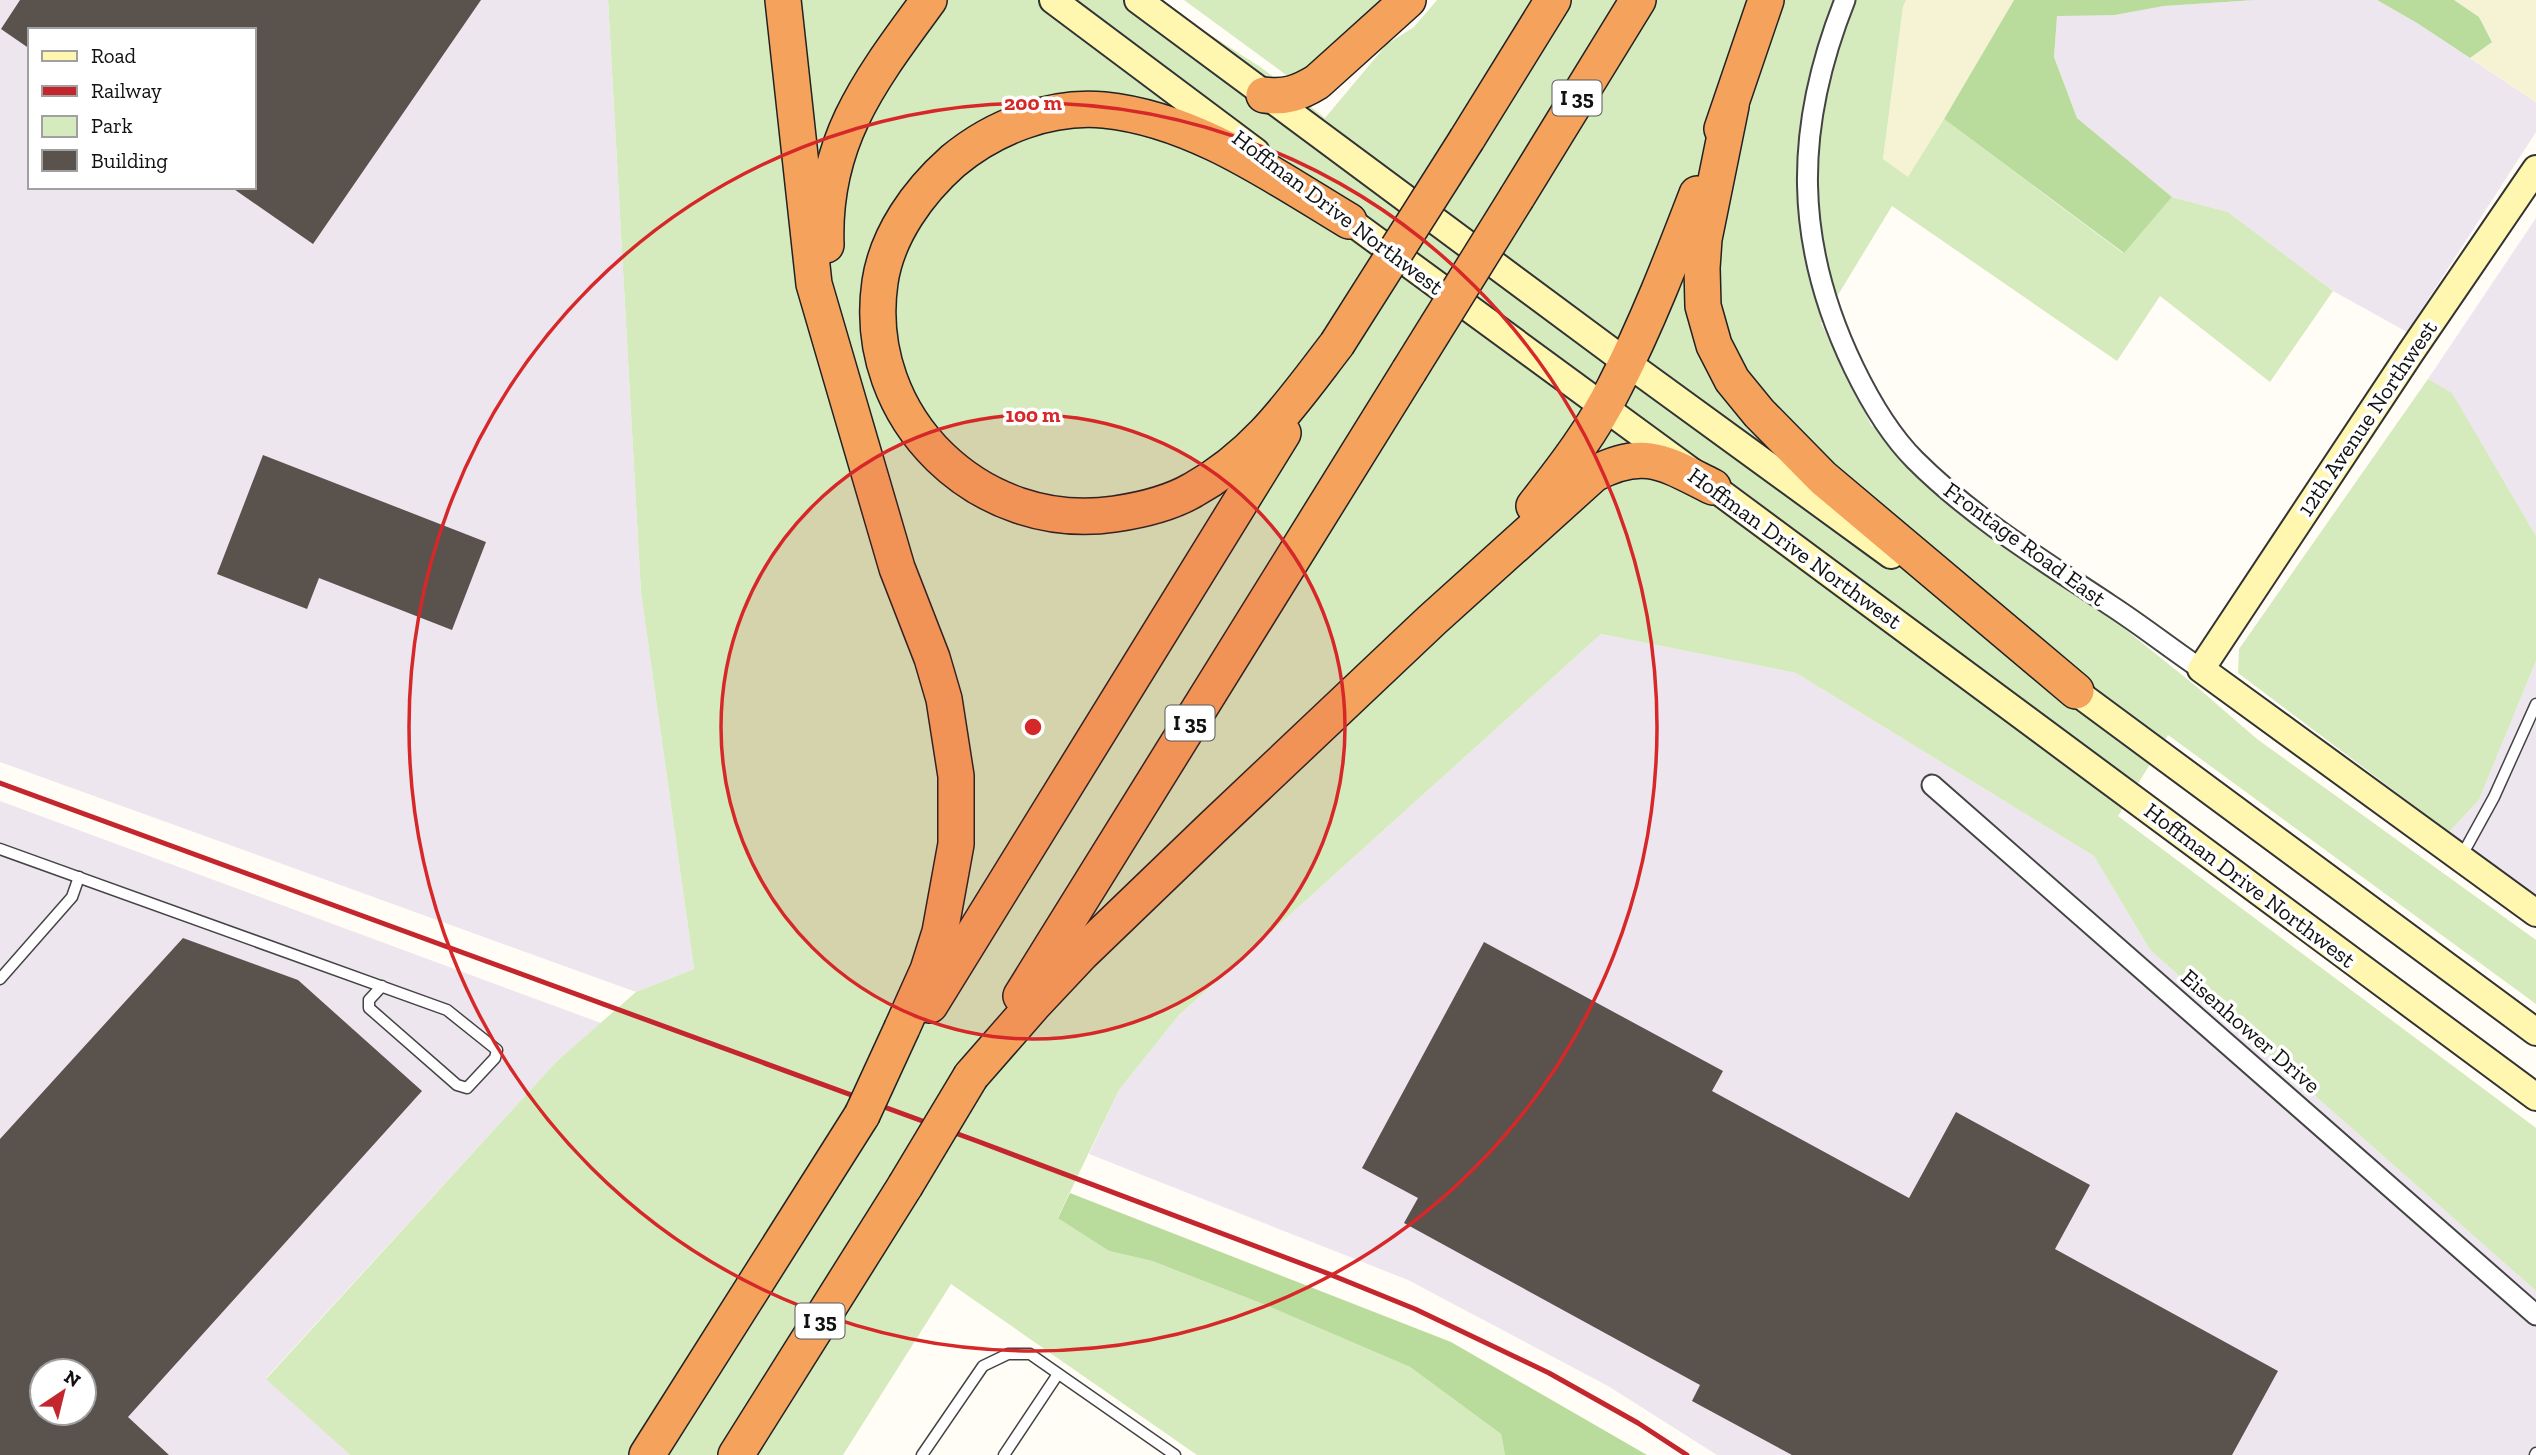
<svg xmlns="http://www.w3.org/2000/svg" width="2536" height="1455" viewBox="0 0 2536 1455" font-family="'Zilla Slab',serif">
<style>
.industrial{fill:#eee6ef;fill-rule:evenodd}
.farmland{fill:#f6f3d4}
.green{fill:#d5ebbd}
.forest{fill:#b9dc9c}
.building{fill:#5a524d;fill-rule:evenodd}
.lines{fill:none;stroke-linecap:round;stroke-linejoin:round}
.lane-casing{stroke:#444;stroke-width:13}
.street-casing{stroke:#444;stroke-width:23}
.secondary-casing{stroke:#333;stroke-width:30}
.highway-casing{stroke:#222;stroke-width:38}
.lane{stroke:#fff;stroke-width:10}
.street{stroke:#fff;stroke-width:19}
.secondary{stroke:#fff6b0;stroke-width:26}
.highway{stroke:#f5a25d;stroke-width:35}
.rail{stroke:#c4262e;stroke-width:5}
.highway-bridge-casing{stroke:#222;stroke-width:38;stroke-linecap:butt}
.highway-bridge{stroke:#f5a25d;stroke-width:35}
.ring{fill:none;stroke:#d62828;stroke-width:3.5}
.labels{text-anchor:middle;stroke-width:7;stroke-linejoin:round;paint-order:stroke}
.shield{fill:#fff;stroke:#585858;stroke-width:2}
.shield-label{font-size:21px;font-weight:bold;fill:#111}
.street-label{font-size:23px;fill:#111;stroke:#fff}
.centre{fill:#d62828;stroke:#fff;stroke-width:3.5}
.ring-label{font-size:21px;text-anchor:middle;font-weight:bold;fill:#d62828;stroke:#fff;stroke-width:7;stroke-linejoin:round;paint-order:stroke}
</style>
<rect width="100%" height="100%" fill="#fffdf5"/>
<g class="industrial">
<path d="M0,0h608l33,593 53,376 -58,23 -636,-230zM30,30h224v157h-224z"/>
<path d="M2255,0h122l40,23 119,79v30l-129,200 -74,-41 -105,-79 -56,-15 -95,-79 -23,-61 3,-42h58l49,-9z"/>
<path d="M2536,218v318l-84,-142 -24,-15z"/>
<path d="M1601,634l195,39 298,183 56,94 386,341v164h-819l-109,-69 -200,-106 -319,-126 30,-64 60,-75z"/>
<path d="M2536,661v234l-87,-63 30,-32z"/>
<path d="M0,801l601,222 -44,38 -291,317 84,77h-350zM42,1371h42v42h-42z"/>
</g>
<g class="farmland">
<path d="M1906,0h108l-105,178 -26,-18 20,-153z"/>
<path d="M2454,0h82v102l-66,-44 22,-17 -13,-24z"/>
</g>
<g class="green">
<path d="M608,0h548l106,68 63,50 62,-74 27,-17 23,-27h469l-3,7 -20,152 25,18 36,-58 179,134 49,-56 56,15 105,79 -63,91 -110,-86 -43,65 -225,-155 -71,117 50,102 326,262 60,52 279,201v64l-368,-269 -50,81 418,312v163l-386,-341 -56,-94 -298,-183 -195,-39 -422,381 -60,75 -61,127 51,34 43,10 111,43 147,63 91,67 4,21h-308l-246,-171 -108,171h-493l-84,-76 291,-318 79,-69 58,-23 -53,-376z"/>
<path d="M1184,0h235l-77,84 -49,-4z"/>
<path d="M2428,379l24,14 84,143v125l-57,139 -30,32 -211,-159 1,-24z"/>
</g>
<g class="forest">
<path d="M2014,0h241l-91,6 -49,9 -58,1 -3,41 23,61 95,79 -48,56 -180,-134z"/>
<path d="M2377,0h77l25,17 13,25 -22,16 -53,-35z"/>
<path d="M1070,1193l381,149 196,113h-142l-4,-21 -91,-67 -147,-63 -111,-43 -43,-10 -51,-33z"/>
</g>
<g class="building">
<path d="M20,0h461l-168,244 -82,-57h23v-157h-224v19l-29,-20z"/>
<path d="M263,455l223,87 -34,88 -133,-52 -12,31 -90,-35z"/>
<path d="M183,938l115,42 124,111 -294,326 41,38h-169v-316zM42,1371h42v42h-42z"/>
<path d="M1484,942l239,129 -11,20 197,107 47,-86 134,73 -35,64 223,122 -46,84h-440l-100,-54 8,-16 -296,-162 14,-25 -56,-30z"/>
</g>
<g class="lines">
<g class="lane-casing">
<g id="lane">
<path d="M0,849l447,161 50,40 -2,8 -28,30 -10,-3 -88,-77v-8l13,-14"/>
<path d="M2461,857l33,-60 42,-93"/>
<path d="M0,979l72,-82 7,-20"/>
<path d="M922,1455l61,-89 25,-12h22l145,101"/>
<path d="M1004,1455l54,-81"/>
<path d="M2535,1455l1,-2"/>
</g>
</g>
<g class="street-casing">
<g id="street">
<path d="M1845,0c-51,128 -52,242 9,368 16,33 35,66 61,92 58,58 127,100 195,145 31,20 60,43 91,64"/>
<path d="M1932,785l604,530"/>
</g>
</g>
<g class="secondary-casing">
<g id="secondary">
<path d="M1053,0l203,152"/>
<path d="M1138,0l488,362 265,193"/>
<path d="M2536,169l-125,183 -210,317 335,244"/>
<path d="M1335,210l378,277 823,610"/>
<path d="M2060,680l476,352"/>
</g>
</g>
<g class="highway-casing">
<g id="highway">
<path d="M783,0l31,284 83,284 35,90 12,41 12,77v68l-16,88 -12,38 -26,58"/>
<path d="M1264,95c21,3 35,-2 53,-13l91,-82"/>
<path d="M1731,106l-27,133 -2,29 1,38 11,39 18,35 27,33 64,65 253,213"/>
<path d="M1722,129l44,-129"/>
<path d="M1467,139l86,-139"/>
<path d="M1517,197l121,-197"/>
<path d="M826,245c-4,-104 45,-166 103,-245"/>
<path d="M1337,344c-44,57 -79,110 -144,146 -24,14 -51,20 -78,24 -134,20 -255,-95 -235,-232 7,-47 38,-90 73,-121 41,-34 97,-56 151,-51 90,9 170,66 245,111"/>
<path d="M1534,506c30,-38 60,-77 81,-120 32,-62 57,-127 82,-192"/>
<path d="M1021,996l388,-625"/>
<path d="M930,1005l353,-572"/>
<path d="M971,1076l63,-72 47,-50 131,-126 220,-208 162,-146c51,-27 72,-10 119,13"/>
<path d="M647,1455l215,-340"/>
<path d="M736,1455l169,-269"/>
</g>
</g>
<use href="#lane" class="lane"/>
<use href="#street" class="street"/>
<use href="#secondary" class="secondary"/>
<use href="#highway" class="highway"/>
<path class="rail" d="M0,783l977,358 347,131 91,37 134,64 89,50 49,32"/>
<g class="highway-bridge-casing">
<g id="highway-bridge">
<path d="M1337,344l130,-205"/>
<path d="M1409,371l108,-174"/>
<path d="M862,1115l40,-87"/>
<path d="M905,1186l66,-110"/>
</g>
</g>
<use href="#highway-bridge" class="highway-bridge"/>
</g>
<circle cx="1033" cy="727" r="312" fill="#d62828" fill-opacity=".12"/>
<g class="ring">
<circle cx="1033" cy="727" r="312"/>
<circle cx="1033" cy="727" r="624"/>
</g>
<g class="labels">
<g class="shield">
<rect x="1552.5" y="80.5" width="49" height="35" rx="5"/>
<rect x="1165.5" y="705.5" width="49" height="35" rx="5"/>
<rect x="795.5" y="1303.5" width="49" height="35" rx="5"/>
</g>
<g class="shield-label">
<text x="1577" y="105">I 35</text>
<text x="1190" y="730">I 35</text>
<text x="820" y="1328">I 35</text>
</g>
<g class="street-label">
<text transform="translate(1338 212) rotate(37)" y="8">Hoffman Drive Northwest</text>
<text transform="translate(2367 418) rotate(-56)" y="8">12th Avenue Northwest</text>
<text transform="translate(2025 544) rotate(36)" y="8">Frontage Road East</text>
<text transform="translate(1795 548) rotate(36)" y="8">Hoffman Drive Northwest</text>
<text transform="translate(2250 885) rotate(37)" y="8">Hoffman Drive Northwest</text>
<text transform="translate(2251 1031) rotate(41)" y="8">Eisenhower Drive</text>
</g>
</g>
<circle cx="1033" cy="727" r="10" class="centre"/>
<g class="ring-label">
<text x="1033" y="110">200 m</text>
<text x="1033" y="422">100 m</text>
</g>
<rect x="28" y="28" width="228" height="161" fill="#ffffff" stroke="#a0a0a0" stroke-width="2"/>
<rect x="42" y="51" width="35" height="10" fill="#fff6b0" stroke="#a0a0a0" stroke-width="2"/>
<text x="91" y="63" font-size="21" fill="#111111">Road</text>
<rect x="42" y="86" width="35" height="10" fill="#c4262e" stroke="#a0a0a0" stroke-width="2"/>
<text x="91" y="98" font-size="21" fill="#111111">Railway</text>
<rect x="42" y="116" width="35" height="21" fill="#d5ebbd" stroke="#a0a0a0" stroke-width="2"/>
<text x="91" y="133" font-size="21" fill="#111111">Park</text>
<rect x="42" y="150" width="35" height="21" fill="#5a524d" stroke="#a0a0a0" stroke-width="2"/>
<text x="91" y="168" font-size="21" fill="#111111">Building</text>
<g transform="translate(63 1392) rotate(35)"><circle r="33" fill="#ffffff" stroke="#a0a0a0" stroke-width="2"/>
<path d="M0-5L12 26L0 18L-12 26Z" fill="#c4262e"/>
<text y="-10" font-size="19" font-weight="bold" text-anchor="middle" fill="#111111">N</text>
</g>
</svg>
